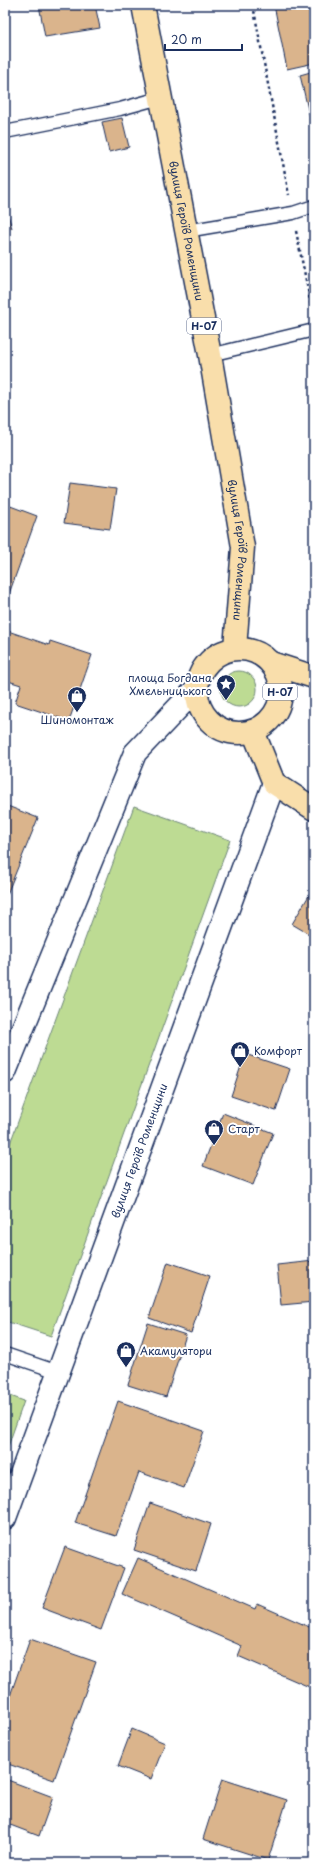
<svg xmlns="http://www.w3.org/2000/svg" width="319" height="1868" viewBox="0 0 319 1868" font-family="'Playpen Sans',sans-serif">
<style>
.green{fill:#bddb93;stroke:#6c8578}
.building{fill:#dab48c;stroke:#1b2f5e}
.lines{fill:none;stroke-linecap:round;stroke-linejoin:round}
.service-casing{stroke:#1b2f5e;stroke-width:15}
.tertiary-casing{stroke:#1b2f5e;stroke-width:25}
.primary-casing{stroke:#1b2f5e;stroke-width:25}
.path{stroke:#1b2f5e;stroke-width:2.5;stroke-dasharray:3 3;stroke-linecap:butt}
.service{stroke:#fff;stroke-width:12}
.tertiary{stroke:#fff;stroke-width:22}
.primary{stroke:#f9deab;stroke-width:22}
.labels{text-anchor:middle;stroke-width:4;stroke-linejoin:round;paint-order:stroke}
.shield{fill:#fff;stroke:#5f6d8e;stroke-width:1}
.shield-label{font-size:10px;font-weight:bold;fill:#1b2f5e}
.street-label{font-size:11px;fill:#1b2f5e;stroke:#fff}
.poi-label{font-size:11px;fill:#1b2f5e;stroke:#fff;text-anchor:start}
</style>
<rect width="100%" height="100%" fill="#fff"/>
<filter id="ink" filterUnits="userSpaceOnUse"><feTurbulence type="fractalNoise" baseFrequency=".025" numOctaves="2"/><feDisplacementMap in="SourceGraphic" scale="8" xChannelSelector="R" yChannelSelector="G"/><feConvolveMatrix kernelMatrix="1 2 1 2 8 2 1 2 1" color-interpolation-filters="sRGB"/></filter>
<g filter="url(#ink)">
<g class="green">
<circle cx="239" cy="689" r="18"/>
<path d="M134,806l96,34 -179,496 -46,-15v-164z"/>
<path d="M5,1394l19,7 -19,54z"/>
</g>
<g class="building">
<path d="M39,5h56l5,23 -55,9z"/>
<path d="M274,5h40v58l-27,6z"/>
<path d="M314,71v46l-4,1 -10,-43z"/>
<path d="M122,118l7,29 -20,5 -7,-30z"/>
<path d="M5,205l7,23 -7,2z"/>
<path d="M70,483l46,6 -6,40 -46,-6z"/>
<path d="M5,504l32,12 -32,89z"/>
<path d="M5,630l44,15 1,-4 42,14 -23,66 -54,-18 6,-18 -16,-5z"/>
<path d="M5,805l33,13 -33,81z"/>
<path d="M314,887v50l-22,-13z"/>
<path d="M245,1054l45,15 -14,42 -45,-15z"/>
<path d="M223,1113l50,20 -20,52 -50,-19z"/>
<path d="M314,1261v41l-33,3 -4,-40z"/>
<path d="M168,1262l42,14 -19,57 -42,-15z"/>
<path d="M148,1323l38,12 -20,62 -38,-12z"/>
<path d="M118,1401l86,30 -20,57 -45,-16 -23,64 -41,-13z"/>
<path d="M150,1503l61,21 -15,47 -62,-21z"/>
<path d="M65,1547l59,21 -23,62 -59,-22z"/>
<path d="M138,1558l117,51 2,-5 57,25v60l-76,-33 4,-10 -120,-52z"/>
<path d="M30,1639l66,23 -42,118 -49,-17v-53z"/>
<path d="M132,1729l33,14 -14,36 -33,-13z"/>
<path d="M5,1779l48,18 -14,39 -34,-13z"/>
<path d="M222,1779l65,21 -19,60 -65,-21z"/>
<path d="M5,1857l8,3 -1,3h-7z"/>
</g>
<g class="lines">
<g class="service-casing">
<g id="service">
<path d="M5,132l115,-23 40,-11"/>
<path d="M186,231l107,-18 21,-7"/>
<path d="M210,355l104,-25"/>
<path d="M5,1354l53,18"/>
</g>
</g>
<g class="tertiary-casing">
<g id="tertiary">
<path d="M5,1072l130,-319 61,-64"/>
<path id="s1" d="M5,1518l269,-735"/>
</g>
</g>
<g class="primary-casing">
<g id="primary">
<path id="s2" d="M143,5l67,350 33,192 -8,101"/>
<circle cx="239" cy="691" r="42"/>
<path d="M271,663l43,14"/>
<path d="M253,731l21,52 40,26"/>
</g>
</g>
<g class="path">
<path d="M253,5l36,190"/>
<path d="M296,231l16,79"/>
</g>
<use href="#service" class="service"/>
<use href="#tertiary" class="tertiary"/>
<use href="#primary" class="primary"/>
</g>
</g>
<defs>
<g id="sight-pin" transform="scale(1)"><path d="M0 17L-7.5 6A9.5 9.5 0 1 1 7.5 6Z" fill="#1b2f5e" stroke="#fff"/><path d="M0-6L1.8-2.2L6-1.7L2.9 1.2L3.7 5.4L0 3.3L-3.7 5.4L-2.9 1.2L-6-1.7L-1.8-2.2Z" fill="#fff"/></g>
<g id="shop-pin" transform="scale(1)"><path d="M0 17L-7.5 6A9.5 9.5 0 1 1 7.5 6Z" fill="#1b2f5e" stroke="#fff"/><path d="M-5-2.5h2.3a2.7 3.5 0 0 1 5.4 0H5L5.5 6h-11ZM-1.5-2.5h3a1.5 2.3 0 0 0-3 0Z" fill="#fff"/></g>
</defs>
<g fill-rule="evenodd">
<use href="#sight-pin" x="226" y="684"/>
<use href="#shop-pin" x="77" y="696"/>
<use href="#shop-pin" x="240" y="1051"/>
<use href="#shop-pin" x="214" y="1129"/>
<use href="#shop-pin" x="126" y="1351"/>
</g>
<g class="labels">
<g class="shield">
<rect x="187" y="318" width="34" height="16" rx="3"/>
<rect x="263" y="684" width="34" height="16" rx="3"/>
</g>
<g class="shield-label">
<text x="204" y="330">Н-07</text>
<text x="280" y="696">Н-07</text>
</g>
<g class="street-label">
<text dy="4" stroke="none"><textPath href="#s2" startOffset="230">вулиця Героїв Роменщини</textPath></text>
<text dy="4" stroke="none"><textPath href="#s2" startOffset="554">вулиця Героїв Роменщини</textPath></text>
<text dy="4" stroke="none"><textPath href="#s1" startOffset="391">вулиця Героїв Роменщини</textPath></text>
</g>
<g class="poi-label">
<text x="212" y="682" text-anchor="end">площа Богдана<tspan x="212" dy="13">Хмельницького</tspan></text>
<text x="77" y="724" text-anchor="middle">Шиномонтаж</text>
<text x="254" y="1055">Комфорт</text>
<text x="228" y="1133">Старт</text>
<text x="140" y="1355">Акамулятори</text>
</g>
</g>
<rect width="319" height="1868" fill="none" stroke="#fff" stroke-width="20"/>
<rect x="10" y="10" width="299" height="1848" fill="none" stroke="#1b2f5e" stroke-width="1.5" filter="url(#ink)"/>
<path d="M165 44v6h77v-6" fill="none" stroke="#1b2f5e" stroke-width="2"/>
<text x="171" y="44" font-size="12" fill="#1b2f5e" stroke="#ffffff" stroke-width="3" paint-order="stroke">20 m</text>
</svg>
